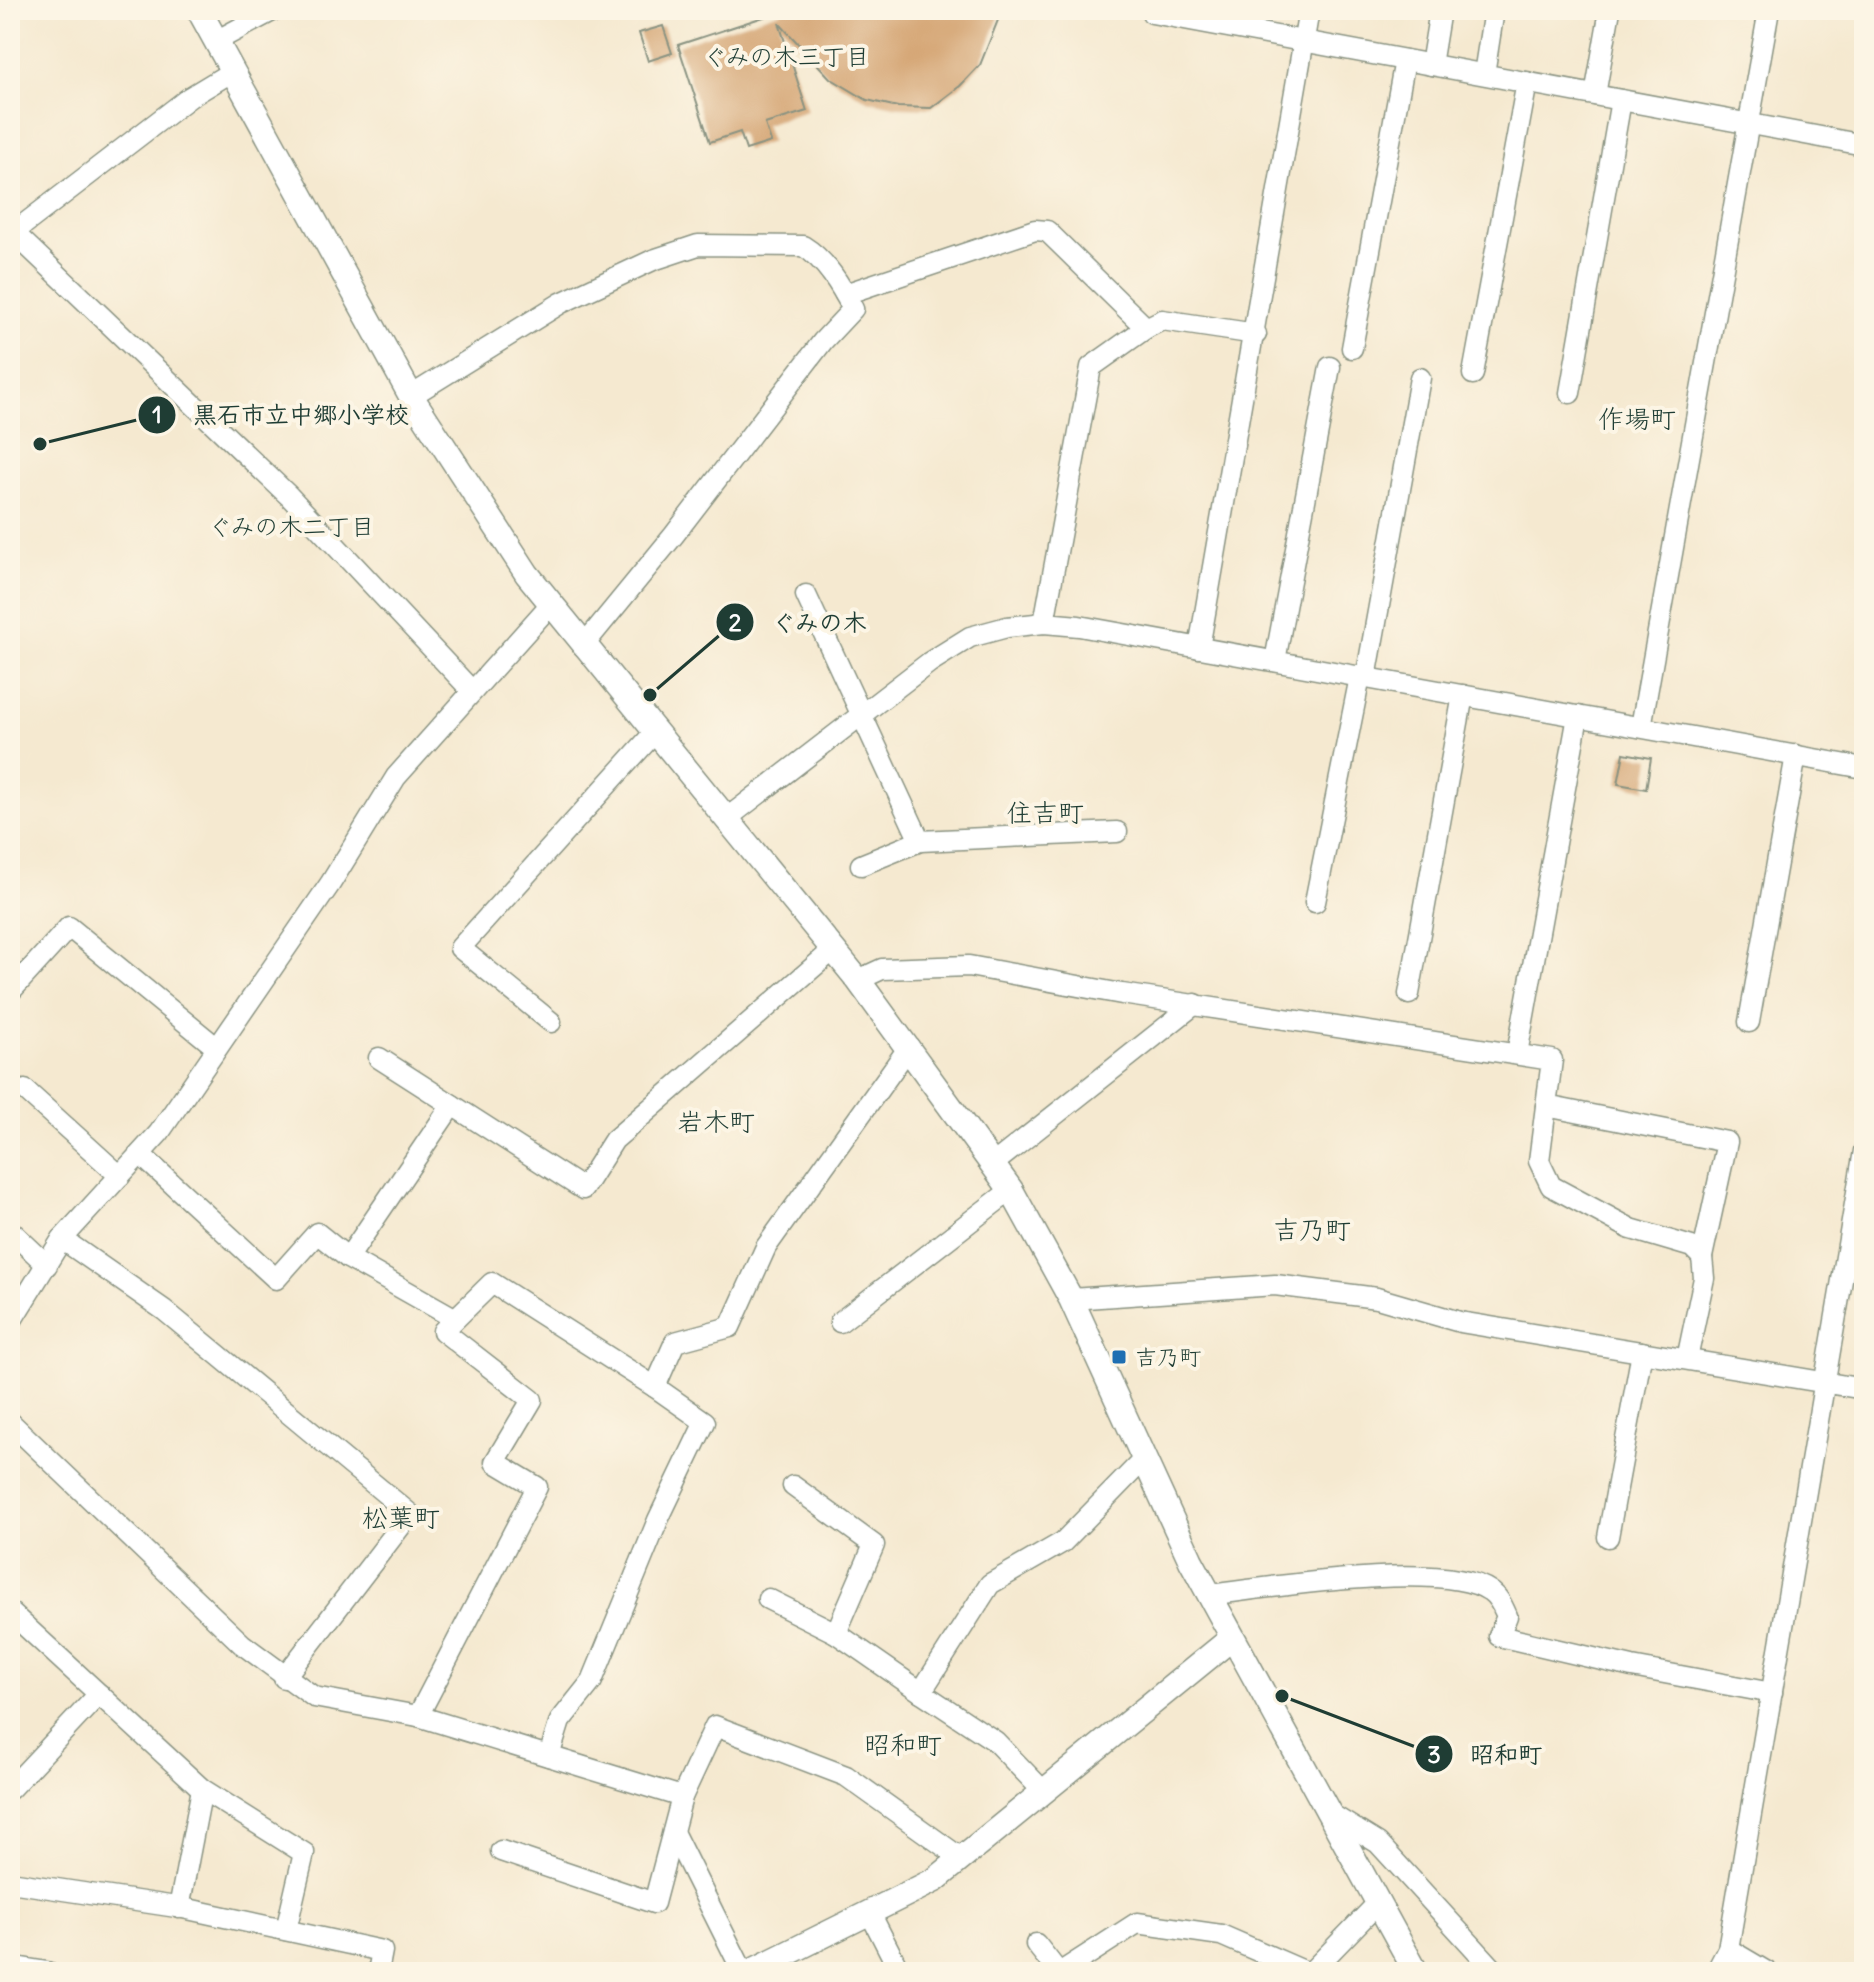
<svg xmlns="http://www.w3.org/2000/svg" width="1874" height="1982" viewBox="0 0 1874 1982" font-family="Delius,'Klee One',sans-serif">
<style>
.building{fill:#d6a777}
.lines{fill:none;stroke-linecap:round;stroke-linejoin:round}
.minor-casing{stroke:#8a9382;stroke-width:23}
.tertiary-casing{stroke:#8a9382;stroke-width:27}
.minor{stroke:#fff;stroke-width:20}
.tertiary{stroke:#fff;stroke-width:24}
.poi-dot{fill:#1f6fb2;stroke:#fcf5e5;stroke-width:3}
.labels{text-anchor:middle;stroke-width:8;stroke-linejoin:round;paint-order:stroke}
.poi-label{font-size:22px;fill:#1f3d34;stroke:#fcf5e5;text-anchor:start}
.neighbourhood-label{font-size:24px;fill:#1f3d34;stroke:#fcf5e5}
.quarter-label{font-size:26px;fill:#1f3d34;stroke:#fcf5e5}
.leader{fill:none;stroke:#1f3d34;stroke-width:3}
.callout-dot{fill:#1f3d34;stroke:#fcf5e5;stroke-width:3}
.mark-label{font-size:24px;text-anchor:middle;font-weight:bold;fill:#fff}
.callout-label{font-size:24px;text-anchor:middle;font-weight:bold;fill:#1f3d34;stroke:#fcf5e5;stroke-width:8;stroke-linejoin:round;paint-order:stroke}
</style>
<rect width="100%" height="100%" fill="#fcf5e5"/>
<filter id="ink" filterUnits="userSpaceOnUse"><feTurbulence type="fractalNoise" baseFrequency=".0125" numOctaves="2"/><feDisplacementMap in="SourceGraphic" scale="16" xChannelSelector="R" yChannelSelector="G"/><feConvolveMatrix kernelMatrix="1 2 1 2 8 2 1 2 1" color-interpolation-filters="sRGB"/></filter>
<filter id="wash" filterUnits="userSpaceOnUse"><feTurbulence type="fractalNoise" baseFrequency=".006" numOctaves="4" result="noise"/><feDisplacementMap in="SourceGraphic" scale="32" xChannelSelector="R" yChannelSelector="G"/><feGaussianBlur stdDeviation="1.8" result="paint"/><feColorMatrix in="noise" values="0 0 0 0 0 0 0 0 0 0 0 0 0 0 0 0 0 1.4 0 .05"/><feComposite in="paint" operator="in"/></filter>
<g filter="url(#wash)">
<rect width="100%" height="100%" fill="#f5e9d0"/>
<g id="blocks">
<g class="building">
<path d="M785,10h217l-22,55 -20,21 -29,22 -33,-1 -31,-7 -37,-22 -51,-55 28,88 -42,13 6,18 -25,8 -6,-18 -30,10 -32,-97z"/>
<path d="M663,26l9,27 -24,8 -9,-28z"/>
<path d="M1624,753l27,5 -5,31 -28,-5z"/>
</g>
</g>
</g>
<g filter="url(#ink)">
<use href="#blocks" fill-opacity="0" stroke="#8a9382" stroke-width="2"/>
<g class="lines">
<g class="minor-casing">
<g id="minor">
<path d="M1152,10v3l712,132"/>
<path d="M216,41l58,-31"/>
<path d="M1431,65l9,-55"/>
<path d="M1484,74l10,-64"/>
<path d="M1595,95l15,-85"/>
<path d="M10,229l279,267 183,195"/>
<path d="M14,232l176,-135 43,-26"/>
<path d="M845,294l190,-64 12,1 99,97 16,-8 94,14"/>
<path d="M1352,348l53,-288"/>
<path d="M1473,374l54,-292"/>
<path d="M1570,393l51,-293"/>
<path d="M411,396l150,-93 92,-43 45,-15 105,1c23,14 38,40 50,63l-30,32 -149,194 -91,111"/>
<path d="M806,595l114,246"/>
<path d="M1044,623l47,-256 55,-39"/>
<path d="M1199,648l110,-638"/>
<path d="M1275,661l55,-294"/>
<path d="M1366,678l54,-300"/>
<path d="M1641,727l128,-717"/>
<path d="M726,819l204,-157 40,-25 37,-10 37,-4 35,3 785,142"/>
<path d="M861,865l59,-24 197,-9"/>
<path d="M1315,902l45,-225"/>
<path d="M858,980l24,-11 87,-3 153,28 430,66 -6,46 181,36 -25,115 2,21 -17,81"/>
<path d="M10,992l59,-65 148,121"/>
<path d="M1409,994l54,-299"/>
<path d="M551,1022l-91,-74 195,-216"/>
<path d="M1749,1022l47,-267"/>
<path d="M1517,1054l61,-338"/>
<path d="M379,1058l204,131 31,-49 219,-190"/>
<path d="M25,1090l95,86"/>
<path d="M1546,1106l-7,55 12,25 80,43 61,18 10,10"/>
<path d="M141,1155l135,124 41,-46 31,25 106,60"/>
<path d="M993,1164l202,-160"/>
<path d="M10,1230l37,35"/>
<path d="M62,1239l102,71 246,204 -126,164"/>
<path d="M348,1258l104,-153"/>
<path d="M1071,1299l204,-14 102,13 83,24 404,67"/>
<path d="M840,1322l171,-132"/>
<path d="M10,1323l52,-84 97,-106 171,-249 66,-107 155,-173"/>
<path d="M10,1422l232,222 72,53 104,19 264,81"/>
<path d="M793,1486l81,59 -38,88"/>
<path d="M1608,1537l34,-185"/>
<path d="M1209,1595c57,-7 236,-36 281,-4 9,6 13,16 17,25l-8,20 133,31 140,26"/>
<path d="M768,1599l68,34 85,59"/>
<path d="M10,1612l192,177 102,64 -18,77"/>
<path d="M418,1716l119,-229 -42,-25 37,-62 -89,-69 49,-48 163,104"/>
<path d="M549,1756l11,-35 32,-40 66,-161 47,-98 -50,-35 20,-45 55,-15 36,-80 143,-200"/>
<path d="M10,1789l89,-95"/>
<path d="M1044,1792l-49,-51 -74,-49 69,-108 73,-42 81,-83"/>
<path d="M1326,1811l52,32 118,129"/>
<path d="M673,1832l70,140"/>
<path d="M501,1851l153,52 28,-106 33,-71 131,50 116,83"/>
<path d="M10,1882l173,26 199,43 -4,21"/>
<path d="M179,1908l23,-119"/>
<path d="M870,1913l30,59"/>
<path d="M1036,1944l22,28"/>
<path d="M1728,1949l39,23"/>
<path d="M10,1966l37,6"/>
<path d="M1061,1972l76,-49 84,12 85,37"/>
<path d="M1311,1972l66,-68"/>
<path d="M1716,1972l12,-23 136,-798"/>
</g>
</g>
<g class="tertiary-casing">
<g id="tertiary">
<path d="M199,10l212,386 116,178 331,406 153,210 60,109 120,262 225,411"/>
<path d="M750,1972l185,-92 297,-242"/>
</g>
</g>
<use href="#minor" class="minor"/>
<use href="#tertiary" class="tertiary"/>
</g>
</g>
<rect class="poi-dot" x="1111" y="1349" width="16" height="16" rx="4"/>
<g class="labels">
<g class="poi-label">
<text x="1135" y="1365">吉乃町</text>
</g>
<g class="neighbourhood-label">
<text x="786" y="65">ぐみの木三丁目</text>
<text x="291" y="535">ぐみの木二丁目</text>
</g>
<g class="quarter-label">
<text x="1637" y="428">作場町</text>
<text x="1045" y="822">住吉町</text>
<text x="716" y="1131">岩木町</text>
<text x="1312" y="1239">吉乃町</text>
<text x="401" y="1527">松葉町</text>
<text x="903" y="1754">昭和町</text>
</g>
</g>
<path class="leader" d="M40 444L157 415M650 695L735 622M1282 1696L1434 1754"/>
<g class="callout-dot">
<circle cx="40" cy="444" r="8"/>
<circle cx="650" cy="695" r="8"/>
<circle cx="1282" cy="1696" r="8"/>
<circle cx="157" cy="415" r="20"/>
<circle cx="735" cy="622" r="20"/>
<circle cx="1434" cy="1754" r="20"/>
</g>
<g class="mark-label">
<text x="157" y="423">1</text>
<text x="735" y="631">2</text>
<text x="1434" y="1763">3</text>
</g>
<g class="callout-label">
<text x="301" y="423">黒石市立中郷小学校</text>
<text x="819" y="631">ぐみの木</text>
<text x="1506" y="1763">昭和町</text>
</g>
<rect width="1874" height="1982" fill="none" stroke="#fcf5e5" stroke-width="40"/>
</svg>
